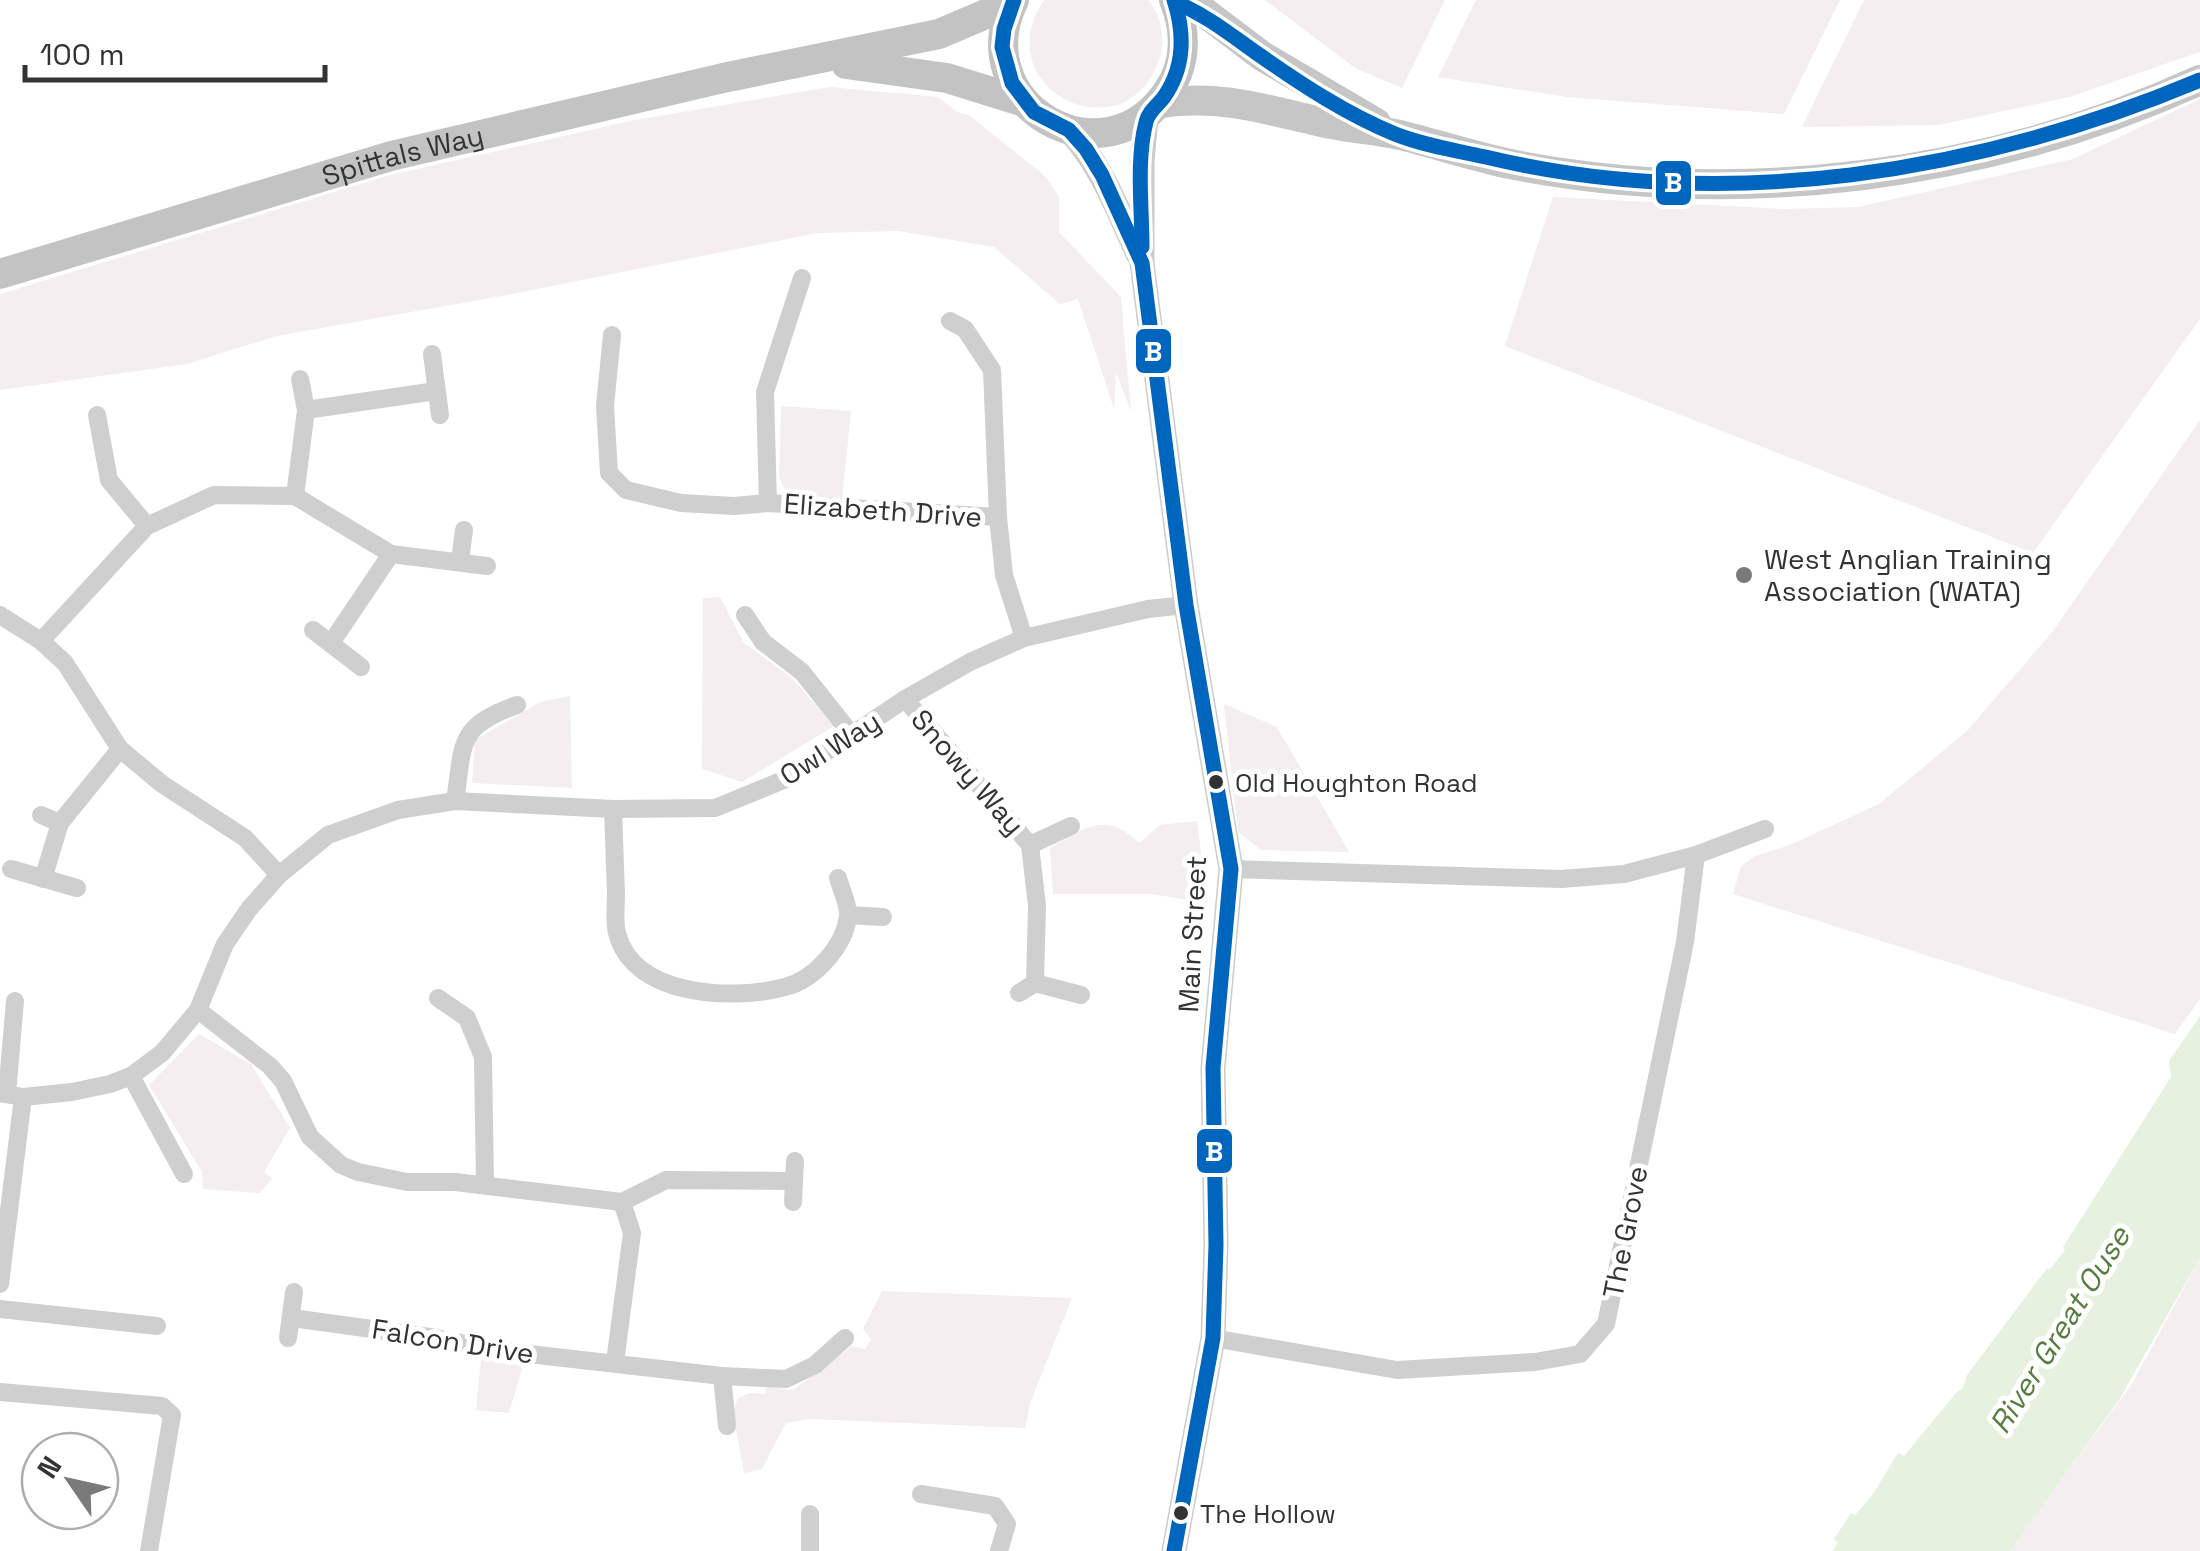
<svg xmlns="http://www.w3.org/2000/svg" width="2200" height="1551" viewBox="0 0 2200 1551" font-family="'Space Grotesk',sans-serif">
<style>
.green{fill:#f4eef0}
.water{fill:#e6f2df}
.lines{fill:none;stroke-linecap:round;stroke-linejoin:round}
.minor{stroke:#cfcfcf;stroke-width:18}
.secondary{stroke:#ccc;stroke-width:25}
.primary{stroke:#c6c6c6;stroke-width:30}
.trunk{stroke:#c3c3c3;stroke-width:30}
.bus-1-casing{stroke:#fff;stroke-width:22}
.bus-1{stroke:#0065bd;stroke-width:15}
.poi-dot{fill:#7a7a7a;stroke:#fff;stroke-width:4}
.bus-dot{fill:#333;stroke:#fff;stroke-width:4}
.labels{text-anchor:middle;stroke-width:10;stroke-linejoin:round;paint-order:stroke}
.bus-label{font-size:26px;fill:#333;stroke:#fff;text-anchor:start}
.street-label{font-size:28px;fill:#333;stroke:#fff}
.poi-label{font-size:28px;fill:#333;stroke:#fff;text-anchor:start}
.water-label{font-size:30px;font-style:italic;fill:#557d3e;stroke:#fff}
.line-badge{stroke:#fff;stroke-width:4}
.badge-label{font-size:28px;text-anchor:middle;font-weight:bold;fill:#fff}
</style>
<rect width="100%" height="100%" fill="#fff"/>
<g class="green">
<path d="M1044,0h104c13,15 18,38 12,57 -32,102 -176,33 -116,-57z"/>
<path d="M1265,0h180l-43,88 -47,-20z"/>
<path d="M1476,0h364l-56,114 -217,-17 -129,-20z"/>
<path d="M1864,0h336v52l-131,45 -130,28 -137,2z"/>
<path d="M830,87l108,10 19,15 12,3 77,62 13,20v35l62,65 10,115 -15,-40 -2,37 -36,-110 -18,5 -66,-57 -95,-16 -82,2 -310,62 -231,41 -89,28 -187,26v-96l390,-119 245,-55z"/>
<path d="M2200,99v220l-167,234 -528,-207 48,-149 231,12 74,-2 215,-48z"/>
<path d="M781,406l70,5 -9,89 -54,-4 -9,-19z"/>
<path d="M2200,420v579l-25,35 -442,-140 8,-28 14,-10 35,-11 89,-41 88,-73 86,-100z"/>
<path d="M720,597l24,46 47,34 43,49 -92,56 -40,-13 1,-171z"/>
<path d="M570,696l2,92 -100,-5 3,-43 65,-38z"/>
<path d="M1224,704l53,23 72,125 -88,-2 -23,-18z"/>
<path d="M1197,821l11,82 -57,-9h-98l-3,-46c36,-19 54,-39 89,-5l21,-18z"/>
<path d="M199,1034l52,30 39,64 -26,44 8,6 -12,15 -57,-4 -1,-17 -53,-87z"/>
<path d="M2200,1258v293h-191l123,-167z"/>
<path d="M882,1291l190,7 -42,105 -5,25 -215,-9 -24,4 -24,46 -18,4 -11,-61 5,-14 13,-5 14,1 1,-7 27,3 59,-44 13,3 6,-10 -8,-10z"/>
<path d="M481,1360l42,5 -14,48 -33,-3z"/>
</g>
<path class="water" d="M2200,1016v242l-81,142 -109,151h-178l6,-8 -4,-4 17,-26 4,2 18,-21 25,-41 6,3 52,-63 7,-5 4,-13 80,-107 3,1 15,-19 -2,-3 108,-170 -2,-16z"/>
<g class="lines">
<g class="minor">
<path d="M950,321l15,8 27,41 6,147 6,58 20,63"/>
<path d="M612,335l-7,71 4,67 17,17 55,13 53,3 34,-3 230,14"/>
<path d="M432,354l8,61"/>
<path d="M300,379l6,31"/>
<path d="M97,415l12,65 38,46"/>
<path d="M295,496l11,-86 130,-19"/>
<path d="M768,503l-3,-111 37,-114"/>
<path d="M460,561l4,-31"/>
<path d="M0,615l41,26 24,22 55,86 42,35 83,54 34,37"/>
<path d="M745,615l18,27 39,30 50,63"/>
<path d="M313,630l48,37"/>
<path d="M41,641l106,-115 67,-31 81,1 96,58 96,12"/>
<path d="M331,643l60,-89"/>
<path d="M905,699l125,146 7,61 -2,77"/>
<path d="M455,801c9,-58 1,-74 62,-96"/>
<path d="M613,809c1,29 2,57 3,85 0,12 -2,28 1,39 16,64 116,68 168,54 29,-7 60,-41 63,-71 1,-11 -7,-27 -10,-38"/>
<path d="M41,815l19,8"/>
<path d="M1030,845l41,-19"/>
<path d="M11,869l66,19"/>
<path d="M1231,869l330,10 63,-5 72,-19 69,-26"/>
<path d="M43,879l17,-56 60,-74"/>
<path d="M848,915l35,2"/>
<path d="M1019,993l16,-10 46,12"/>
<path d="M438,998l29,20 16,39 2,128"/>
<path d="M198,1010l72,56 13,15 27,56 31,28 17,7 49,10h48l167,20 44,-22 128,1"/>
<path d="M131,1076l53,98"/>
<path d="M0,1093l23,4 49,-5 38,-8 21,-8 31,-23 36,-43 27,-66 24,-35 30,-34 49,-40 70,-25 57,-9 158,8 102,-1 71,-29 119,-80 65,-37 54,-24 124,-29 38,-4"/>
<path d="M7,1094l8,-93"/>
<path d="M793,1202l2,-41"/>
<path d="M0,1284l23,-187"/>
<path d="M0,1309l157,17"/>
<path d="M292,1318l138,19 73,14 219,25 64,3 29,-14 30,-27"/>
<path d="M288,1338l6,-46"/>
<path d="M1213,1338l184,32 138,-8 45,-8 26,-30 79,-382 11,-87"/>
<path d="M615,1362l17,-129 -10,-31"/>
<path d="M722,1376l5,50"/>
<path d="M0,1392l162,14 10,9 -23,136"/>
<path d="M921,1494l74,12 12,18 -8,27"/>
<path d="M810,1551v-37"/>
</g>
<g class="secondary">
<path d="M1146,117l-4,44v102l44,342 45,264 -18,199 3,177 -3,93 -39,213"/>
<path d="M1069,130c33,36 49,81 69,124"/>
</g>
<g class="primary">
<path d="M1175,2l29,10 58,44 114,67"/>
<path d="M1161,103c59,-8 99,5 156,18 27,7 56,8 83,14 36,9 73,21 110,29 229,45 478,13 690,-84"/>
</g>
<g class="trunk">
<path d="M1014,0c-51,106 92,187 155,89 18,-27 17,-60 5,-89"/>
<path d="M846,64l101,14 77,24"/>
<path id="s1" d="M0,274l391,-118 332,-78 216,-44 73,-31"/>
</g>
<g class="bus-1-casing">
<g id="bus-1">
<path d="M1014,0l-10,29 -2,18 10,36 22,29 35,18 17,19 16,26 40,88 44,342 45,264 -18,199 3,177 -3,93 -39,213"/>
<path d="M1175,2c31,13 56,33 83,52 43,30 88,60 137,80 30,12 64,17 95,24 237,56 489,15 710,-78"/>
<path d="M1142,247c0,-40 -6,-86 4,-125 2,-10 12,-17 18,-25 21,-30 21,-63 10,-97"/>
</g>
</g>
<use href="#bus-1" class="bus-1"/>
</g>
<circle class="poi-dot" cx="1744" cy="575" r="10"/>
<g class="bus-dot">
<circle cx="1216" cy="782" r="9"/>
<circle cx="1181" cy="1513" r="9"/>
</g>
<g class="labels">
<g class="bus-label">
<text x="1235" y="792">Old Houghton Road</text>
<text x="1200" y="1523">The Hollow</text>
</g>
<g class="street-label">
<text dy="10" stroke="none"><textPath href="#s1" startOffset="420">Spittals Way</textPath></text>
<text transform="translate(883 510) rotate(4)" y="10">Elizabeth Drive</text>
<text transform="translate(830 748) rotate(-32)" y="10">Owl Way</text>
<text transform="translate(968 772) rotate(49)" y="10">Snowy Way</text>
<text transform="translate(1192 934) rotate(-87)" y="10">Main Street</text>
<text transform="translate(1625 1232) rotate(-79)" y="10">The Grove</text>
<text transform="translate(453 1341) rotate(9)" y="10">Falcon Drive</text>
</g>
<g class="poi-label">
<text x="1764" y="569">West Anglian Training<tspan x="1764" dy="32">Association (WATA)</tspan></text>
</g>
<g class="water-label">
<text transform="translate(2060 1330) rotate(-58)" y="10">River Great Ouse</text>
</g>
</g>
<g class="line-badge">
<rect x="1654" y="159" width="39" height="48" rx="10" fill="#0065bd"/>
<rect x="1134" y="327" width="39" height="48" rx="10" fill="#0065bd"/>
<rect x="1195" y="1127" width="39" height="48" rx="10" fill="#0065bd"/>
</g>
<g class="badge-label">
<text x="1673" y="192">B</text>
<text x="1153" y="361">B</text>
<text x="1214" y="1161">B</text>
</g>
<g transform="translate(70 1481) rotate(304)"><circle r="48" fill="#ffffff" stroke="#adadad" stroke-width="2.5"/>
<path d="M0-8L18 38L0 25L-18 38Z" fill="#7a7a7a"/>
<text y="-15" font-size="28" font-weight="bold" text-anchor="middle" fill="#333333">N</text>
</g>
<path d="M25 65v15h300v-15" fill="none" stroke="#333333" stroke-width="5"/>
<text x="40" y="65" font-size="30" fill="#333333" stroke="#ffffff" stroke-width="8" paint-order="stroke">100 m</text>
</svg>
